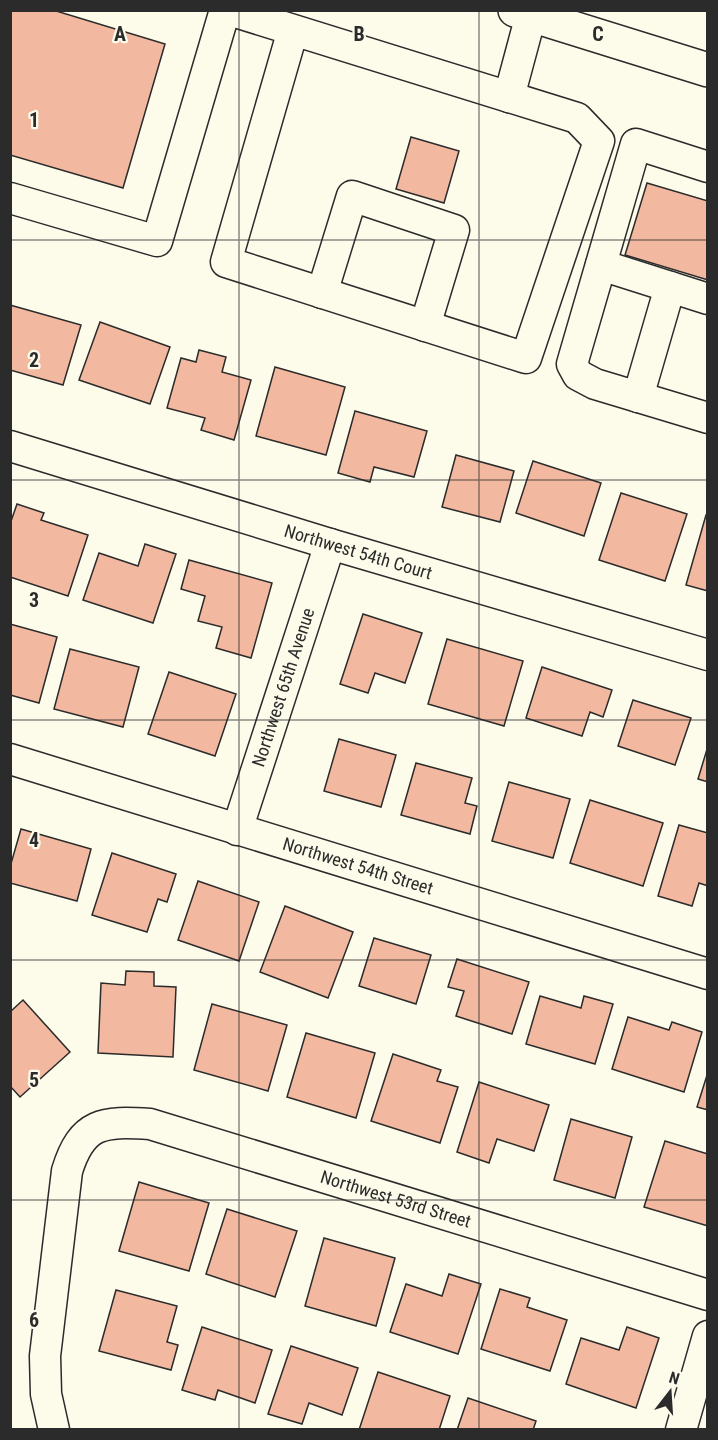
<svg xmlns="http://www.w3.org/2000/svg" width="718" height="1440" viewBox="0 0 718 1440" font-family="'Roboto Condensed',sans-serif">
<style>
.building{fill:#f2b8a0;stroke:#2b2b2b;stroke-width:1.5}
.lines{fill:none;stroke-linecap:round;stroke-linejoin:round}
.minor-casing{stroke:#2b2b2b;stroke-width:33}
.highway-casing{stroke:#2b2b2b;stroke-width:36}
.minor{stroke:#fdfbea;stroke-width:30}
.highway{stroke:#fdfbea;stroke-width:33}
.grid{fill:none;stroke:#2b2b2b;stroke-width:1.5;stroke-opacity:0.55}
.labels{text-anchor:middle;stroke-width:4.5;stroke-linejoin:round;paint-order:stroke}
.street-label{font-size:18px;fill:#2b2b2b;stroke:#fdfbea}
.grid-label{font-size:20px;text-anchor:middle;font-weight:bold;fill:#2b2b2b;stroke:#fdfbea;stroke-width:4.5;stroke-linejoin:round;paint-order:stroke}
</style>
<rect width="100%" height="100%" fill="#fdfbea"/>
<g class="building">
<path d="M10,10h43l112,34 -42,144 -113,-33z"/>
<path d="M411,137l48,14 -15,52 -48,-14z"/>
<path d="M647,183l61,18v79l-83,-25z"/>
<path d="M10,305l71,20 -18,60 -53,-15z"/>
<path d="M100,322l70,25 -20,57 -71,-24z"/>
<path d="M199,350l27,7 -4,15 29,8 -17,60 -33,-10 4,-12 -38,-10 14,-50 15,4z"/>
<path d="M275,367l70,20 -19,68 -70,-19z"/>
<path d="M355,411l72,20 -13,46 -40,-10 -4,15 -32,-9z"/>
<path d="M456,455l58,16 -14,51 -58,-15z"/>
<path d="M533,461l68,22 -17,53 -68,-23z"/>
<path d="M621,493l66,21 -22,67 -66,-21z"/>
<path d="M17,504l27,9 -3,7 47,15 -20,61 -58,-19v-53z"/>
<path d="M706,515h2v76l-22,-6z"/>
<path d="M145,544l31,10 -23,69 -70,-23 16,-47 39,13z"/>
<path d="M189,560l83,23 -21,75 -35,-10 6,-21 -24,-6 7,-25 -24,-7z"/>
<path d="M363,614l59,19 -17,50 -30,-10 -7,20 -28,-9z"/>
<path d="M10,624l47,13 -18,66 -29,-8z"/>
<path d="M447,639l76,22 -19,65 -76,-22z"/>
<path d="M70,649l69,18 -16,60 -69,-18z"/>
<path d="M542,667l70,23 -9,27 -13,-5 -8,24 -56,-18z"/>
<path d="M169,672l67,22 -21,62 -67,-22z"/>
<path d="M633,700l58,18 -16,47 -57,-19z"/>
<path d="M339,739l57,16 -15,52 -57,-16z"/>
<path d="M708,746v36l-10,-3z"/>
<path d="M416,763l56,15 -7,25 12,3 -7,28 -69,-19z"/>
<path d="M509,782l61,17 -17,59 -61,-17z"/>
<path d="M590,800l73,23 -20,63 -73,-23z"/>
<path d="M679,825l29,8v53l-9,-3 -7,23 -34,-10z"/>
<path d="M21,829l70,20 -14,52 -67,-18v-16z"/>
<path d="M112,853l64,21 -9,28 -9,-3 -11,33 -55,-17z"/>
<path d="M198,881l61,21 -20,59 -61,-21z"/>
<path d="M285,906l68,26 -25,66 -68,-26z"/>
<path d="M374,938l57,17 -15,49 -57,-18z"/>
<path d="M457,959l72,23 -17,52 -56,-18 8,-25 -16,-4z"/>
<path d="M126,971l28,1v14l22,1 -3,70 -75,-4 3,-70 24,2z"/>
<path d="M540,996l41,12 3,-12 29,8 -18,60 -69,-20z"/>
<path d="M23,1000l47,52 -50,45 -10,-11v-74z"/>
<path d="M212,1004l75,21 -19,66 -74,-21z"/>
<path d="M628,1017l41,13 3,-8 30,10 -18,60 -72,-23z"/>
<path d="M306,1033l69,20 -19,65 -69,-21z"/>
<path d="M393,1054l48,16 -4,11 21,6 -18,56 -69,-22z"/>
<path d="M708,1072v38l-11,-3z"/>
<path d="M479,1082l70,23 -15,46 -37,-12 -8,24 -32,-11z"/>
<path d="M571,1119l61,18 -17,61 -61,-18z"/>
<path d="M665,1141l43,13v72l-64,-19z"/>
<path d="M139,1182l70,21 -20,68 -70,-20z"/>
<path d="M227,1209l70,22 -22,66 -69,-23z"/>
<path d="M324,1238l71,20 -19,68 -71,-20z"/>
<path d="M449,1274l32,10 -23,70 -68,-22 16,-48 36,12z"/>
<path d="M500,1289l30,9 -3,9 40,13 -17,51 -69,-22z"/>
<path d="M116,1290l61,16 -10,36 11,3 -7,25 -72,-19z"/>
<path d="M202,1327l70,23 -17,53 -37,-13 -3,10 -33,-10z"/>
<path d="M627,1327l32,11 -23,70 -70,-24 15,-46 38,12z"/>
<path d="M291,1346l67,22 -16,47 -33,-12 -7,21 -34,-10z"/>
<path d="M378,1372l72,24 -11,34h-80z"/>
<path d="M468,1398l68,23 -3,9h-76z"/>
</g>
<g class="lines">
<g class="minor-casing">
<g id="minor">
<path d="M229,10l348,108 22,23 -73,217 -300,-96 67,-232"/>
<path d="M509,97l22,-82"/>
<path d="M708,167l-72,-23 -64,220 6,11 17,9 113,34"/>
<path d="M10,198l147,43 68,-231"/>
<path d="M601,265l107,34"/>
<path d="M322,293l30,-97 102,34 -29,96"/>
<path d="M638,397l32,-110"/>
<path id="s1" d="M10,446l320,98 378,111"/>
<path id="s2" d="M10,759l698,215"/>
<path id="s3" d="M237,830l93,-286"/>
<path id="s4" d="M54,1430l-8,-36 -1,-38 22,-185c15,-49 36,-50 83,-47l558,171"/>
<path d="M681,1430l27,-94"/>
</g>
</g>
<g class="highway-casing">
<path id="highway" d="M515,10l193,60"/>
</g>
<use href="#minor" class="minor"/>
<use href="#highway" class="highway"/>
</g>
<path class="grid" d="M239,10v1420M479,10v1420M10,240h698M10,480h698M10,720h698M10,960h698M10,1200h698"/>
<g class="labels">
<g class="street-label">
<text dy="6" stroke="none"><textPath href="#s1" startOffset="364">Northwest 54th Court</textPath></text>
<text dy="6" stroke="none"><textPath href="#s3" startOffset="150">Northwest 65th Avenue</textPath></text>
<text dy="6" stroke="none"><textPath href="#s2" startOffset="364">Northwest 54th Street</textPath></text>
<text dy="6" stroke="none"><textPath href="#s4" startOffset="626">Northwest 53rd Street</textPath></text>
</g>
</g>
<g class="grid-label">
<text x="120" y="41">A</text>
<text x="359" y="41">B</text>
<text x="598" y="41">C</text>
<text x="34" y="127">1</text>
<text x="34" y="367">2</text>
<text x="34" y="607">3</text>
<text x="34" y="847">4</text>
<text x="34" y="1087">5</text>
<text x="34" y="1327">6</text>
</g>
<rect width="718" height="1440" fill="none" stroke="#2b2b2b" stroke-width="24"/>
<g transform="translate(670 1392) rotate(17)" stroke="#fdfbea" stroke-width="4.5" paint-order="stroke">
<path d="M0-4.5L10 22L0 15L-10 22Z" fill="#2b2b2b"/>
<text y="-9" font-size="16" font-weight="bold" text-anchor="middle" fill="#2b2b2b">N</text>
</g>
</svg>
